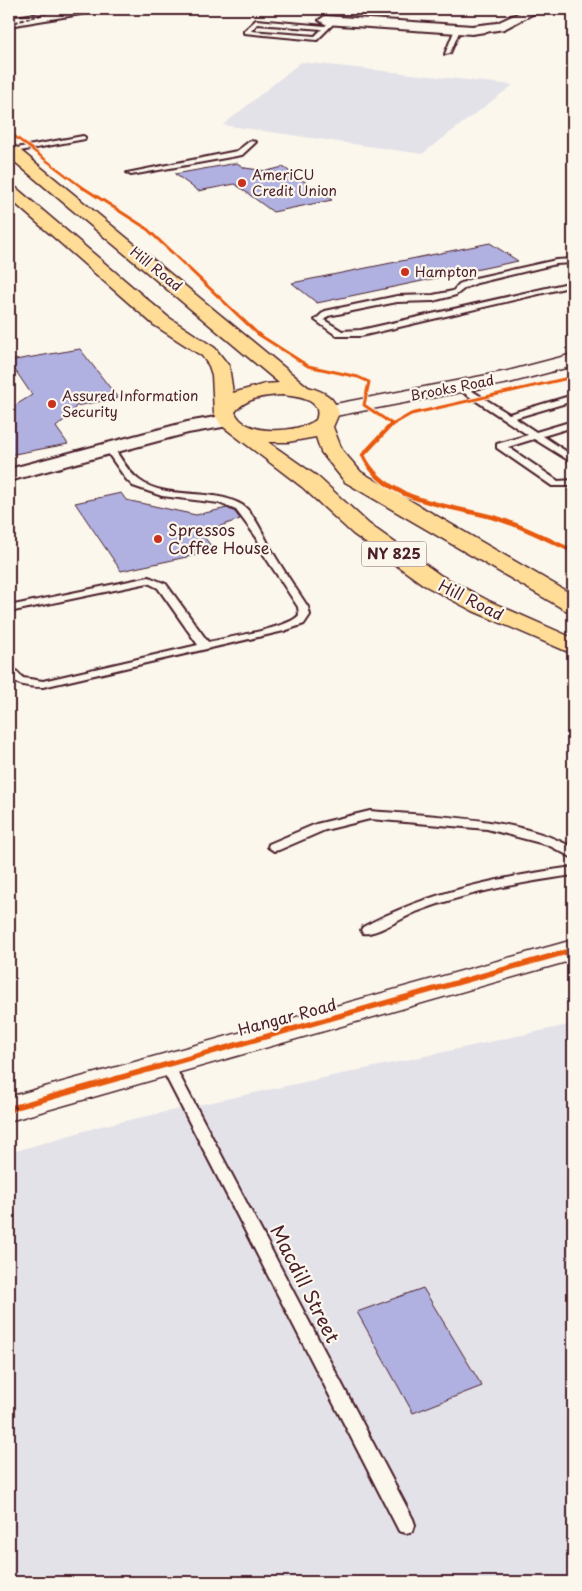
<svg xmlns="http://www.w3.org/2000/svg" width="582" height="1591" viewBox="0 0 582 1591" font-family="'Playpen Sans',sans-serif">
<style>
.built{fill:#e4e2e9}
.building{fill:#b0b0e1;stroke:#4a1f2b}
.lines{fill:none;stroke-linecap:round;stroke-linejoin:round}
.service-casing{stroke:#4a1f2b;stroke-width:4}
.minor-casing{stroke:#4a1f2b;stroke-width:4}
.tertiary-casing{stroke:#4a1f2b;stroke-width:3}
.primary-casing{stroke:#4a1f2b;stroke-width:3}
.service{fill:#fbf7ec;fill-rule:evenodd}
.minor{fill:#fbf7ec;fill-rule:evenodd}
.tertiary{fill:#fbf7ec;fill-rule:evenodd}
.primary{fill:#ffdd96;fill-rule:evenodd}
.rail{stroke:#4a1f2b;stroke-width:2;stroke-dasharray:4 2;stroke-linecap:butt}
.cycleway-far4-casing{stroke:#fbf7ec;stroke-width:4.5}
.cycleway-far3-casing{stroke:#fbf7ec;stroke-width:5}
.cycleway-far2-casing{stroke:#fbf7ec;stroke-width:7}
.cycleway-far1-casing{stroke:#fbf7ec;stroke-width:9}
.cycleway-casing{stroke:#fbf7ec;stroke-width:10}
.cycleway-far4{stroke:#e8590c;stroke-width:2.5}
.cycleway-far3{stroke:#e8590c;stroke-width:3}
.cycleway-far2{stroke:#e8590c;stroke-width:4.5}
.cycleway-far1{stroke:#e8590c;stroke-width:5.5}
.cycleway{stroke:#e8590c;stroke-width:7}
.poi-dot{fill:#c8321e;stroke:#fbf7ec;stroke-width:2}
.labels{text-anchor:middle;stroke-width:4.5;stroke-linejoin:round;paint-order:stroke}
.far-poi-label{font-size:14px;fill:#4a1f2b;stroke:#fbf7ec;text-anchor:start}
.far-street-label{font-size:14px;fill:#4a1f2b;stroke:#fbf7ec}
.shield{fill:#fbf7ec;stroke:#7f6065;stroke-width:1}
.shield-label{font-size:15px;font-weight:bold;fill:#4a1f2b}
.poi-label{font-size:16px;fill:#4a1f2b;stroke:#fbf7ec;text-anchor:start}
.street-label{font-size:16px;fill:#4a1f2b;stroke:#fbf7ec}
.near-street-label{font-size:19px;fill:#4a1f2b;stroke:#fbf7ec}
</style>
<rect width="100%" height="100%" fill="#fbf7ec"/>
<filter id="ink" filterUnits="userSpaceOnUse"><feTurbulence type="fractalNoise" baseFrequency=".02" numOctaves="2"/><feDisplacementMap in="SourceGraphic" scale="10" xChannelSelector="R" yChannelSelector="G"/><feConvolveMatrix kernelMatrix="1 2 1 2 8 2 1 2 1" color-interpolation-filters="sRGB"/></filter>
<g filter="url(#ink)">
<g class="built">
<path d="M301,62l212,23 -91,69 -199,-29z"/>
<path d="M573,1024v558h-564v-429l92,-27z"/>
</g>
<g class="building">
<path d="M237,163l8,5 22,3 16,-4 49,33 -59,12 -38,-28 -37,7 -23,-17z"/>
<path d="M490,243l28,18 -201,42 -25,-20z"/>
<path d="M80,349l38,49 -42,8 -7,10 -13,11 12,17 -59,11v-35l5,-14 18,-11 -23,-34z"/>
<path d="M121,493l5,7 70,15 31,-7 8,4 5,7 -39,14 14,18 -94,20 -46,-68z"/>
<path d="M423,1288l59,98 -69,27 -56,-101z"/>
</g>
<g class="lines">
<g class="service-casing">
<g id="service">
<path d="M256,20l69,6 6,-6 5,1 -19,19 -73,-7v-2zM257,24l65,5 -7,7 -64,-5z"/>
<path d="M455,29l5,1 -10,23 -5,1z"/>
<path d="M83,136l2,1v2l-76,14v-4h2z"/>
<path d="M250,141l6,1 -14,13 -111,20 -4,-2 110,-22z"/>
<path d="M573,259v4l-17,1 -79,19 -12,5 -9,7 -23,6 -36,1 -69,14 -4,4 18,11 19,-1 212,-48v4l-212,50h-24l-22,-16 10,-9 72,-15 36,-1 20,-4 6,-7 12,-5 85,-19z"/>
<path d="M461,384l48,30 64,-19v6l-58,17 21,14 37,-11v6l-30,9 30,20v7l-39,-24 -26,8 50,34 15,-1v6h-21l-55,-38v-4l31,-9 -70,-46v-4z"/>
<path d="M110,446l3,1c8,11 15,25 26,33 27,21 73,7 103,25 13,8 25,38 33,51 10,17 22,34 33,51l2,8 -6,9 -20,7 -241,56c-12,0 -25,-1 -34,-9v-11l4,1 10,10 20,3 155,-36 -40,-57 -10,-5 -139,29v-6l140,-29 17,7 42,58c18,-4 82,-14 91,-27l-1,-8 -34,-52 -7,-17 -21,-28 -17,-7 -57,-7 -29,-10 -7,-7 -21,-30z"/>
<path d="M370,811c61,5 150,6 203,37v10l-25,-13 -61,-16 -117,-10 -45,11 -46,20 -5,1 -6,-4 1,-3 47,-20z"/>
<path d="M573,867v8c-53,8 -107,17 -157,37 -12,5 -42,24 -53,21l-2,-3 2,-3c64,-35 138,-50 210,-60z"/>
<path d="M166,1058l5,1 2,4 240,456 2,6 -2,6 -7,2 -7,-2 -240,-468 2,-4z"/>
</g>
</g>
<g class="minor-casing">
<g id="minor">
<path d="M67,9h26l-6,4 -78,13v-8z"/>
<path d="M527,9h15l-38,20 -32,5 -147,-10 -6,-4 6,-4 147,10 25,-3z"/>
<path d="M227,415l7,2 2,4 -2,4 -46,8 -179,48v-12l178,-47z"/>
</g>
</g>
<g class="tertiary-casing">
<g id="tertiary">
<path d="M573,354v12l-64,17 -179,34 -7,-2 -3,-4 3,-4 7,-2 178,-34z"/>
<path d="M573,940v20l-564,161v-24z"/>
</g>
</g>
<g class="primary-casing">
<path id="primary" d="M9,144l6,2 293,241c16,5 26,9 31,26l-6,14 9,23 19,22 212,123v17l-8,-2 -220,-128 -24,-30 -5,-15 -28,5h-20l50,35 51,47 71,51 49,26 84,37v16l-100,-43 -49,-26 -71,-51 -51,-47 -81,-62 -7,-12 -2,-38 -3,-9 -7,-10 -48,-31 -145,-127v-13l6,2 153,130 47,31 14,18 4,27 32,-9 14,-1 -270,-226zM283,395c15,2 41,4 33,25 -18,13 -72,17 -81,-8 12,-15 30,-16 48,-17z"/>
</g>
<use href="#service" class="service"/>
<use href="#minor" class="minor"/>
<use href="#tertiary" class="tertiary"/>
<use href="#primary" class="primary"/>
<path class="rail" d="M9,24l52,-15"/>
<g class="cycleway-far4-casing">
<path id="cycleway-far4" d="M9,132l75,57"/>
</g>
<g class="cycleway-far3-casing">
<g id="cycleway-far3">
<path d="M82,187l64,41 112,106 50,32 50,11 11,5 -5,23 28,19"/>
<path d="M390,426l21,-12 162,-37"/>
</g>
</g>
<g class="cycleway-far2-casing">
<path id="cycleway-far2" d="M391,425l-28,30c21,48 88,50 133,63 27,8 52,22 77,33"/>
</g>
<g class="cycleway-far1-casing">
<path id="cycleway-far1" d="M9,1109l564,-159"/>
</g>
<g class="cycleway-casing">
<path id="cycleway" d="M9,1109l5,-1"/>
</g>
<use href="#cycleway-far4" class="cycleway-far4"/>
<use href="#cycleway-far3" class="cycleway-far3"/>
<use href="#cycleway-far2" class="cycleway-far2"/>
<use href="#cycleway-far1" class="cycleway-far1"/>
<use href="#cycleway" class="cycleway"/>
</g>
</g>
<g class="poi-dot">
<circle cx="242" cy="183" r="5"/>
<circle cx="405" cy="272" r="5"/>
<circle cx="52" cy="404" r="5"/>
<circle cx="158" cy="539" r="5"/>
</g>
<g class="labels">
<g class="far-poi-label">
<text x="252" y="180">AmeriCU<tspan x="252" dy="16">Credit Union</tspan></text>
<text x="415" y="277">Hampton</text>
<text x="62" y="401">Assured Information<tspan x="62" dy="16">Security</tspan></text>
</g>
<g class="far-street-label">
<text transform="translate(156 269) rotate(39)" y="5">Hill Road</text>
<text transform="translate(452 388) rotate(-11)" y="5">Brooks Road</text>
</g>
<rect class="shield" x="361.5" y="541.5" width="65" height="25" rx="4"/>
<g class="shield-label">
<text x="394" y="559">NY 825</text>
</g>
<g class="poi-label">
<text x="168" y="536">Spressos<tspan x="168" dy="18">Coffee House</tspan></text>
</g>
<g class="street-label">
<text transform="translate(471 600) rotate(27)" y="6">Hill Road</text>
<text transform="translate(287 1017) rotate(-15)" y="6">Hangar Road</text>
</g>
<g class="near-street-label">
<text transform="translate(305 1284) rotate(63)" y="7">Macdill Street</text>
</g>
</g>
<rect width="582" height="1591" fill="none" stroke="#fbf7ec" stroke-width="30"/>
<rect x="15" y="15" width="552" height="1561" fill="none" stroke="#4a1f2b" stroke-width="2" filter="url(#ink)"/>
</svg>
